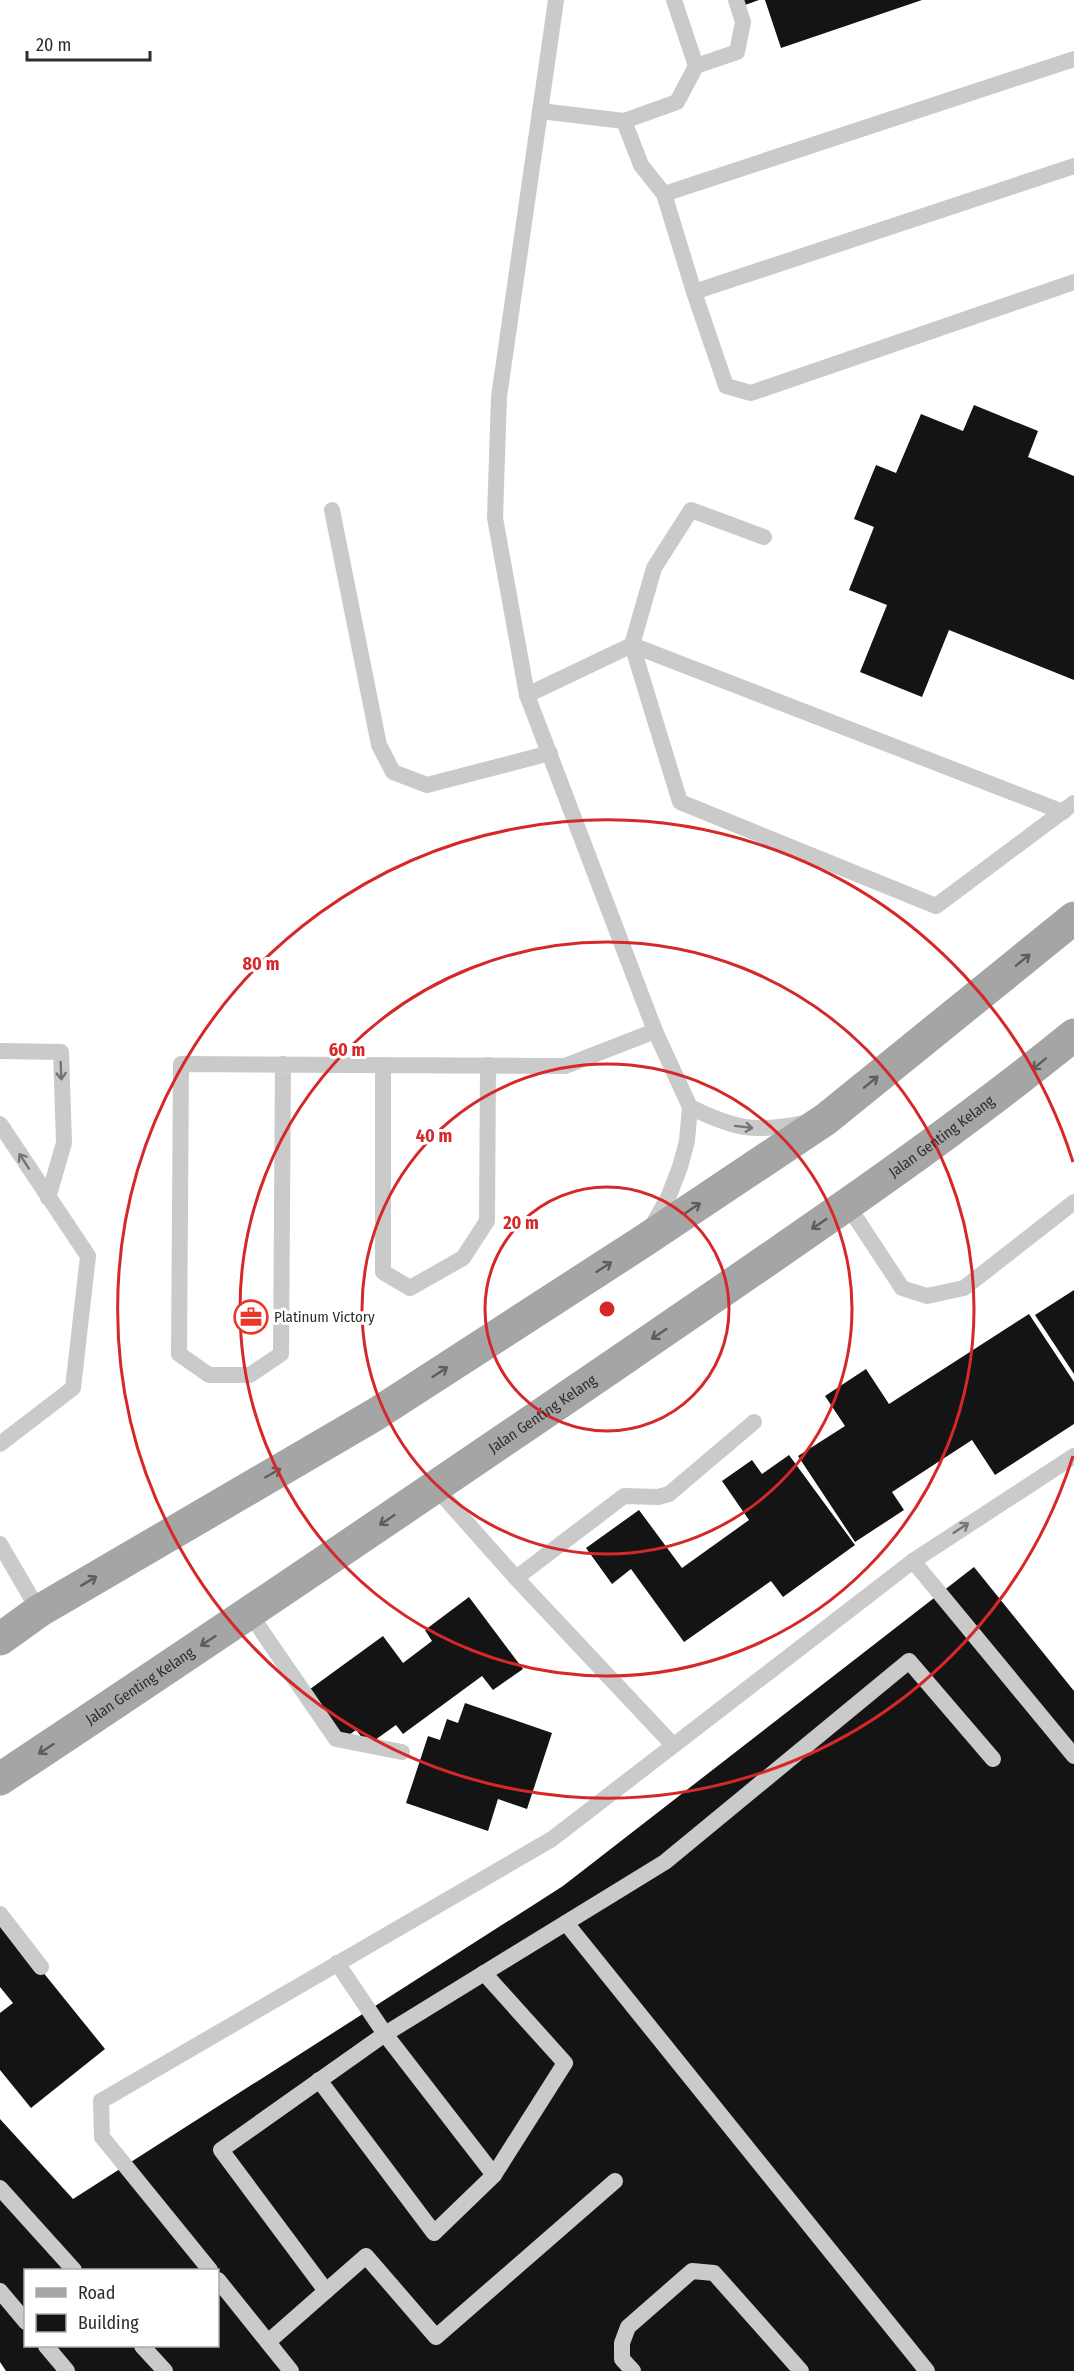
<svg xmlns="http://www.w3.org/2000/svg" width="1074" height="2371" viewBox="0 0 1074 2371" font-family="'Fira Sans Condensed',sans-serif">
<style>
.building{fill:#141414;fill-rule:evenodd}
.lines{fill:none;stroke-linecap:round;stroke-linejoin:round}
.lane{stroke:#cacaca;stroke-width:16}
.primary{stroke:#a5a5a5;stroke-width:33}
.oneway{stroke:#5d5d5d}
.oneway2{stroke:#747474}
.ring{fill:none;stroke:#d62828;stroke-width:3}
.labels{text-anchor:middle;stroke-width:6;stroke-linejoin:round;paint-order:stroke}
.street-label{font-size:15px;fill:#2d2d2d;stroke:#fff}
.poi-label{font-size:15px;fill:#2d2d2d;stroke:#fff;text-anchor:start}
.centre{fill:#d62828;stroke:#fff;stroke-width:3}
.ring-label{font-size:18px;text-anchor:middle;font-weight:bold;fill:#d62828;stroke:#fff;stroke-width:6;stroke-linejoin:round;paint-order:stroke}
</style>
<rect width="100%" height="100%" fill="#fff"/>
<g class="building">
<path d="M743,0h16l-14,5z"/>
<path d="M765,0h157l-141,48z"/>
<path d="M974,405l64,26 -10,26 46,19v204l-125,-50 -27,67 -62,-25 27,-67 -38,-15 25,-63 -20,-8 22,-54 20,8 25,-59 42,17z"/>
<path d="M1074,1290v84l-39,-59z"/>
<path d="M1029,1314l45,68v42l-79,51 -23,-35 -80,52 12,18 -49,32 -57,-86 47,-30 -20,-30 41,-27 23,35z"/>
<path d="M789,1455l66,90 -72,52 -12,-16 -87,61 -53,-73 -19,15 -26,-36 53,-38 43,58 67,-48 -27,-39 30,-21 10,14z"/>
<path d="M974,1567l100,124v680h-1068l-6,-9v-243l73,80 490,-313zM26,2270h192v76h-192z"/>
<path d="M469,1597l54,72 -30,21 -11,-14 -79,58 -7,-9 -28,20 -12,-15 -14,10 -36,-48 77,-56 20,27 29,-22 -7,-11z"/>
<path d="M465,1703l87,30 -25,76 -29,-10 -10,32 -82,-28 22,-67 12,4 7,-21 11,4z"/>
<path d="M0,1919l105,130 -74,59 -31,-38v-57l13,-10 -13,-16z"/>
</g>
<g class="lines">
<g class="lane">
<path d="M556,0l-57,397 -4,121 32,177 128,336 35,76 -3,34 -7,26 -12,31 -17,30"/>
<path d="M674,0l22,66"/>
<path d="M540,111l84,10 53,-19 19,-36 41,-14 6,-30 -7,-22"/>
<path d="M624,121l17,44 23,29 30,98 32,94 25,7 323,-111"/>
<path d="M664,194l410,-135"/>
<path d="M694,292l380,-126"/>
<path d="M332,510l47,235 14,27 34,13 123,-32"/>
<path d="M764,537l-73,-27 -37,58 -22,77 48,157 256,104 138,-103"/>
<path d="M527,695l105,-50 431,167"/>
<path d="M0,1051l61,1 3,91 -16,55"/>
<path d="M283,1064l-2,290 -31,21h-41l-30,-21 2,-290 384,2 90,-35"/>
<path d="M383,1065v207l27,16 53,-30 24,-37 1,-156"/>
<path d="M690,1107c45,22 64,26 114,16"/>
<path d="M0,1124l88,132 -15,132 -73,56"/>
<path d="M846,1206l12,15 44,67 25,8 37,-8 110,-86"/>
<path d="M436,1488l80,90 157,167"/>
<path d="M0,1544l39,67"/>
<path d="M913,1561l161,195"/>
<path d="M516,1578l108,-82 34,1 11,-3 85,-72"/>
<path d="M250,1614l86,125 66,13"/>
<path d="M0,1914l41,53"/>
<path d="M566,1923l361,448"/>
<path d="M337,1963l48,71 109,141"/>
<path d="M319,2080l115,153 60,-58 71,-112 -81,-90"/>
<path d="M0,2188l74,82"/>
<path d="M210,2270l-108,-133 -1,-36 451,-262 361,-278 161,-105"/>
<path d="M218,2280l73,91"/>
<path d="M0,2291l26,31"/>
<path d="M326,2291l40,-35 70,81 179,-156"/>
<path d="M268,2342l58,-51 -105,-141 164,-116 280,-172 244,-201 84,98"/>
<path d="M46,2346l21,25"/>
<path d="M142,2346l23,25"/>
<path d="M633,2371l-11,-12v-16l6,-16 64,-56 22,2 87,98"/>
</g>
<g class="primary">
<path d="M0,1639l39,-28 337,-197 269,-174 181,-121 248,-201"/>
<path id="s1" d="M0,1779c210,-139 418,-280 626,-422 151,-104 305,-206 448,-322"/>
</g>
</g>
<defs><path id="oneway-shaft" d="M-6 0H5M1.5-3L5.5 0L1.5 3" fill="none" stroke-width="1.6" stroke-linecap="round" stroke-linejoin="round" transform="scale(1.5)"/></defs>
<g class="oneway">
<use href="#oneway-shaft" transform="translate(1023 960) rotate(-39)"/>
<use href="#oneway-shaft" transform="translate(1039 1064) rotate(141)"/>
<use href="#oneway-shaft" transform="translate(871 1082) rotate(-39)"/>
<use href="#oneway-shaft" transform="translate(693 1208) rotate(-34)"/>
<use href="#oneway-shaft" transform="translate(819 1224) rotate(146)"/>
<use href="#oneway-shaft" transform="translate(604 1267) rotate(-33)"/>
<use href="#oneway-shaft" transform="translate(659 1334) rotate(146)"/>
<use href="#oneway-shaft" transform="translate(440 1372) rotate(-33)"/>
<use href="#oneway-shaft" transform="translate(273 1473) rotate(-30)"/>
<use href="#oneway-shaft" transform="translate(387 1520) rotate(146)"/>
<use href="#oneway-shaft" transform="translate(89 1581) rotate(-31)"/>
<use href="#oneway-shaft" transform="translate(208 1641) rotate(147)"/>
<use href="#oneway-shaft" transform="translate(46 1749) rotate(147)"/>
</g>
<g class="oneway2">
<use href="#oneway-shaft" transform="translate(61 1071) rotate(88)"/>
<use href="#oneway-shaft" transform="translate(744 1127) rotate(7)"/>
<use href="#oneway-shaft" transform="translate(24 1161) rotate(-123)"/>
<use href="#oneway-shaft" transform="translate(961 1528) rotate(-33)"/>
</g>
<g class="ring">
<circle cx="607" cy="1309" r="122"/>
<circle cx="607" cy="1309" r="245"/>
<circle cx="607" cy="1309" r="367"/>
<path d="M1073 1456A489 489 0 1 1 1073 1162"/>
</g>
<defs>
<g id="office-ring" transform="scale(1.725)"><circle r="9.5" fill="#fff" stroke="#ea3728" stroke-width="1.5"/><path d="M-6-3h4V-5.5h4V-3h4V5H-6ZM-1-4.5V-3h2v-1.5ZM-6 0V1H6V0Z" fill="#ea3728"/></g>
</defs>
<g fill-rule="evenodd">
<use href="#office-ring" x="251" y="1317"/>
</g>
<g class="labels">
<g class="street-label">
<text dy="5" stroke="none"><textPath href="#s1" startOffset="1140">Jalan Genting Kelang</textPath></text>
<text dy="5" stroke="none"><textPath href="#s1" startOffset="654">Jalan Genting Kelang</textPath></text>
<text dy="5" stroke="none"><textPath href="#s1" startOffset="168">Jalan Genting Kelang</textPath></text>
</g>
<g class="poi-label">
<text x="274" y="1322">Platinum Victory</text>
</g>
</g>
<circle cx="607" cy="1309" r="9" class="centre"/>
<g class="ring-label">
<text x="261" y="970">80 m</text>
<text x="347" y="1056">60 m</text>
<text x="434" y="1142">40 m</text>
<text x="521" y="1229">20 m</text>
</g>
<rect x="24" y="2269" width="195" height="78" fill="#ffffff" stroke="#ababab" stroke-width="1.5"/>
<rect x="36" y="2288" width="30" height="9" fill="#a5a5a5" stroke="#ababab" stroke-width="1.5"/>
<text x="78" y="2299" font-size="18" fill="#2d2d2d">Road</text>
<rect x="36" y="2314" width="30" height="18" fill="#141414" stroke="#ababab" stroke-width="1.5"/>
<text x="78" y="2329" font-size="18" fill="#2d2d2d">Building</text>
<path d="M27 51v9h123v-9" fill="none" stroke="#2d2d2d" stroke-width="3"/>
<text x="36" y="51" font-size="18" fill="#2d2d2d" stroke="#ffffff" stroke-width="4.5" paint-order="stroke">20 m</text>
</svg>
